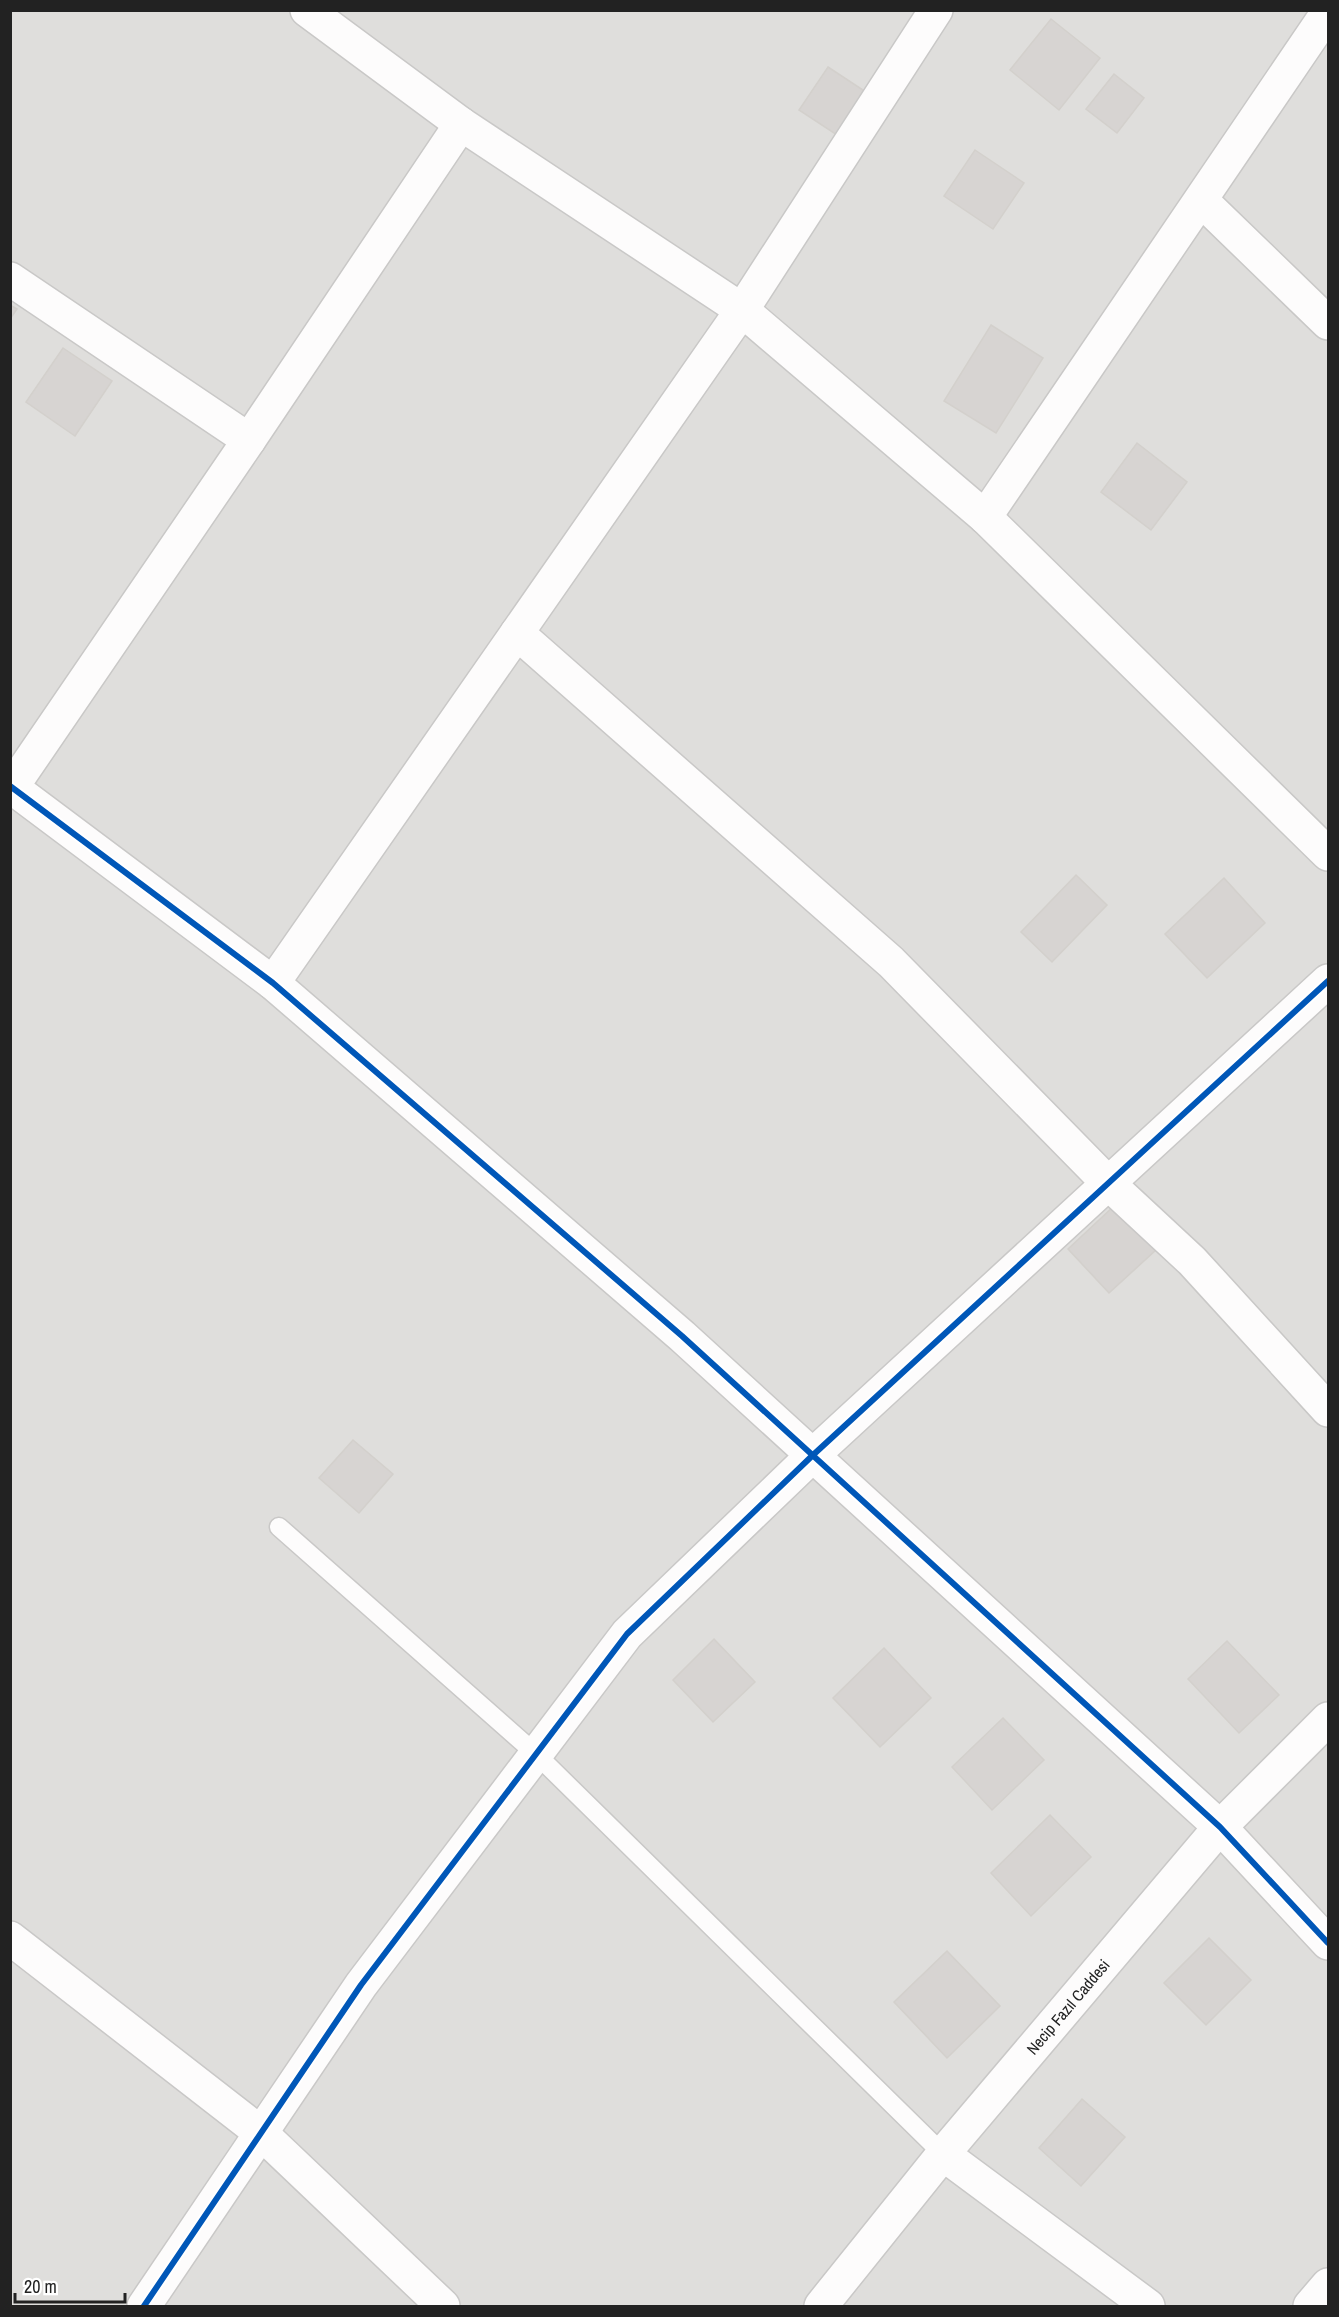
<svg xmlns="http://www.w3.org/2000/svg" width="1339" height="2317" viewBox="0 0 1339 2317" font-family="'Archivo Narrow',sans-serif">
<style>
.residential{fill:#dfdedc}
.building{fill:#d7d4d2;stroke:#d3d0cc;stroke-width:1.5}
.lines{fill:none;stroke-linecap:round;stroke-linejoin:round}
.service-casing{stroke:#c9c8c7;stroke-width:21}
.minor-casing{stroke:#c9c8c7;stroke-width:36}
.tertiary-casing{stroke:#c9c8c7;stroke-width:36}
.service{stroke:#fdfcfc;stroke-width:18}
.minor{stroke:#fdfcfc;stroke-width:33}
.tertiary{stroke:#fdfcfc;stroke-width:33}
.cycleway-casing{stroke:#fff;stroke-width:10}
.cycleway{stroke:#0057b8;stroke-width:6}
.labels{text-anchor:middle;stroke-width:5;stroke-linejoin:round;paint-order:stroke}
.street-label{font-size:16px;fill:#222;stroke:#fff}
</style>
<rect width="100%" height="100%" fill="#f0eeeb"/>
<rect class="residential" x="11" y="11" width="1317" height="2295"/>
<g class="building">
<path d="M1051,19l49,39 -41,52 -49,-40z"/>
<path d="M828,67l41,27 -29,43 -41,-27z"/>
<path d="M1114,74l30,24 -27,35 -31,-24z"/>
<path d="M975,150l49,33 -31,46 -49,-33z"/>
<path d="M10,305l7,4 -7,10z"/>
<path d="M991,325l52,33 -47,75 -52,-32z"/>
<path d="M63,348l49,33 -37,55 -49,-34z"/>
<path d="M1137,443l50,39 -36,48 -50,-38z"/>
<path d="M1076,875l31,30 -55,57 -31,-30z"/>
<path d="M1224,878l41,45 -58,55 -42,-44z"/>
<path d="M1115,1205l41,45 -47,43 -41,-44z"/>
<path d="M353,1440l40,34 -34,39 -40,-35z"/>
<path d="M714,1639l41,43 -42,40 -40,-42z"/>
<path d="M1227,1641l52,54 -40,38 -51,-54z"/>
<path d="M884,1648l47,50 -51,49 -47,-49z"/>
<path d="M1003,1718l41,42 -52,50 -40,-43z"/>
<path d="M1050,1815l41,42 -60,59 -40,-43z"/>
<path d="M1209,1938l42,42 -45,45 -42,-42z"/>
<path d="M947,1951l53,55 -53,52 -53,-56z"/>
<path d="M1082,2099l43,38 -44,49 -42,-38z"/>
</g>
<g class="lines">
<g class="service-casing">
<path id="service" d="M279,1527l257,227 407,400"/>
</g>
<g class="minor-casing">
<g id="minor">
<path d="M307,10l154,114 281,186 243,207 343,337"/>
<path d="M1201,200l127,123"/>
<path d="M10,279l239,161"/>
<path d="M985,517l343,-505"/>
<path d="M517,633l374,329 217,221 84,78 136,149"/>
<path d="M10,786l263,197 409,353 538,491 108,116"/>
<path d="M10,790l239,-350 212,-316"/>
<path d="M273,983l469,-673 194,-300"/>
<path d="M10,1938l251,195 182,173"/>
<path d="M943,2154l205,152"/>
<path d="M144,2306l217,-321 266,-351 186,-179 515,-474"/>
<path d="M1310,2306l18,-21"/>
</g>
</g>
<g class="tertiary-casing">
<g id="tertiary">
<path id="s1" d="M821,2306l122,-152 277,-327 108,-108"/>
</g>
</g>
<use href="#service" class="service"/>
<use href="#minor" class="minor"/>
<use href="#tertiary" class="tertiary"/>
<g class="cycleway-casing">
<g id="cycleway">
<path d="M10,786l263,197 409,353 538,491 108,116"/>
<path d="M144,2306l217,-321 266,-351 186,-179 515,-474"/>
</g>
</g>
<use href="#cycleway" class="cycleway"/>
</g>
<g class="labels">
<g class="street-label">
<text dy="6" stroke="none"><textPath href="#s1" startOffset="388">Necip Fazıl Caddesi</textPath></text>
</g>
</g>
<rect width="1339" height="2317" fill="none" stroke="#222222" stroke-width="24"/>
<path d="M15 2293v9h110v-9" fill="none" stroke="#222222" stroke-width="3"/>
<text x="24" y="2293" font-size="18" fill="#222222" stroke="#ffffff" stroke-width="4.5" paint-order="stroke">20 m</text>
</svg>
